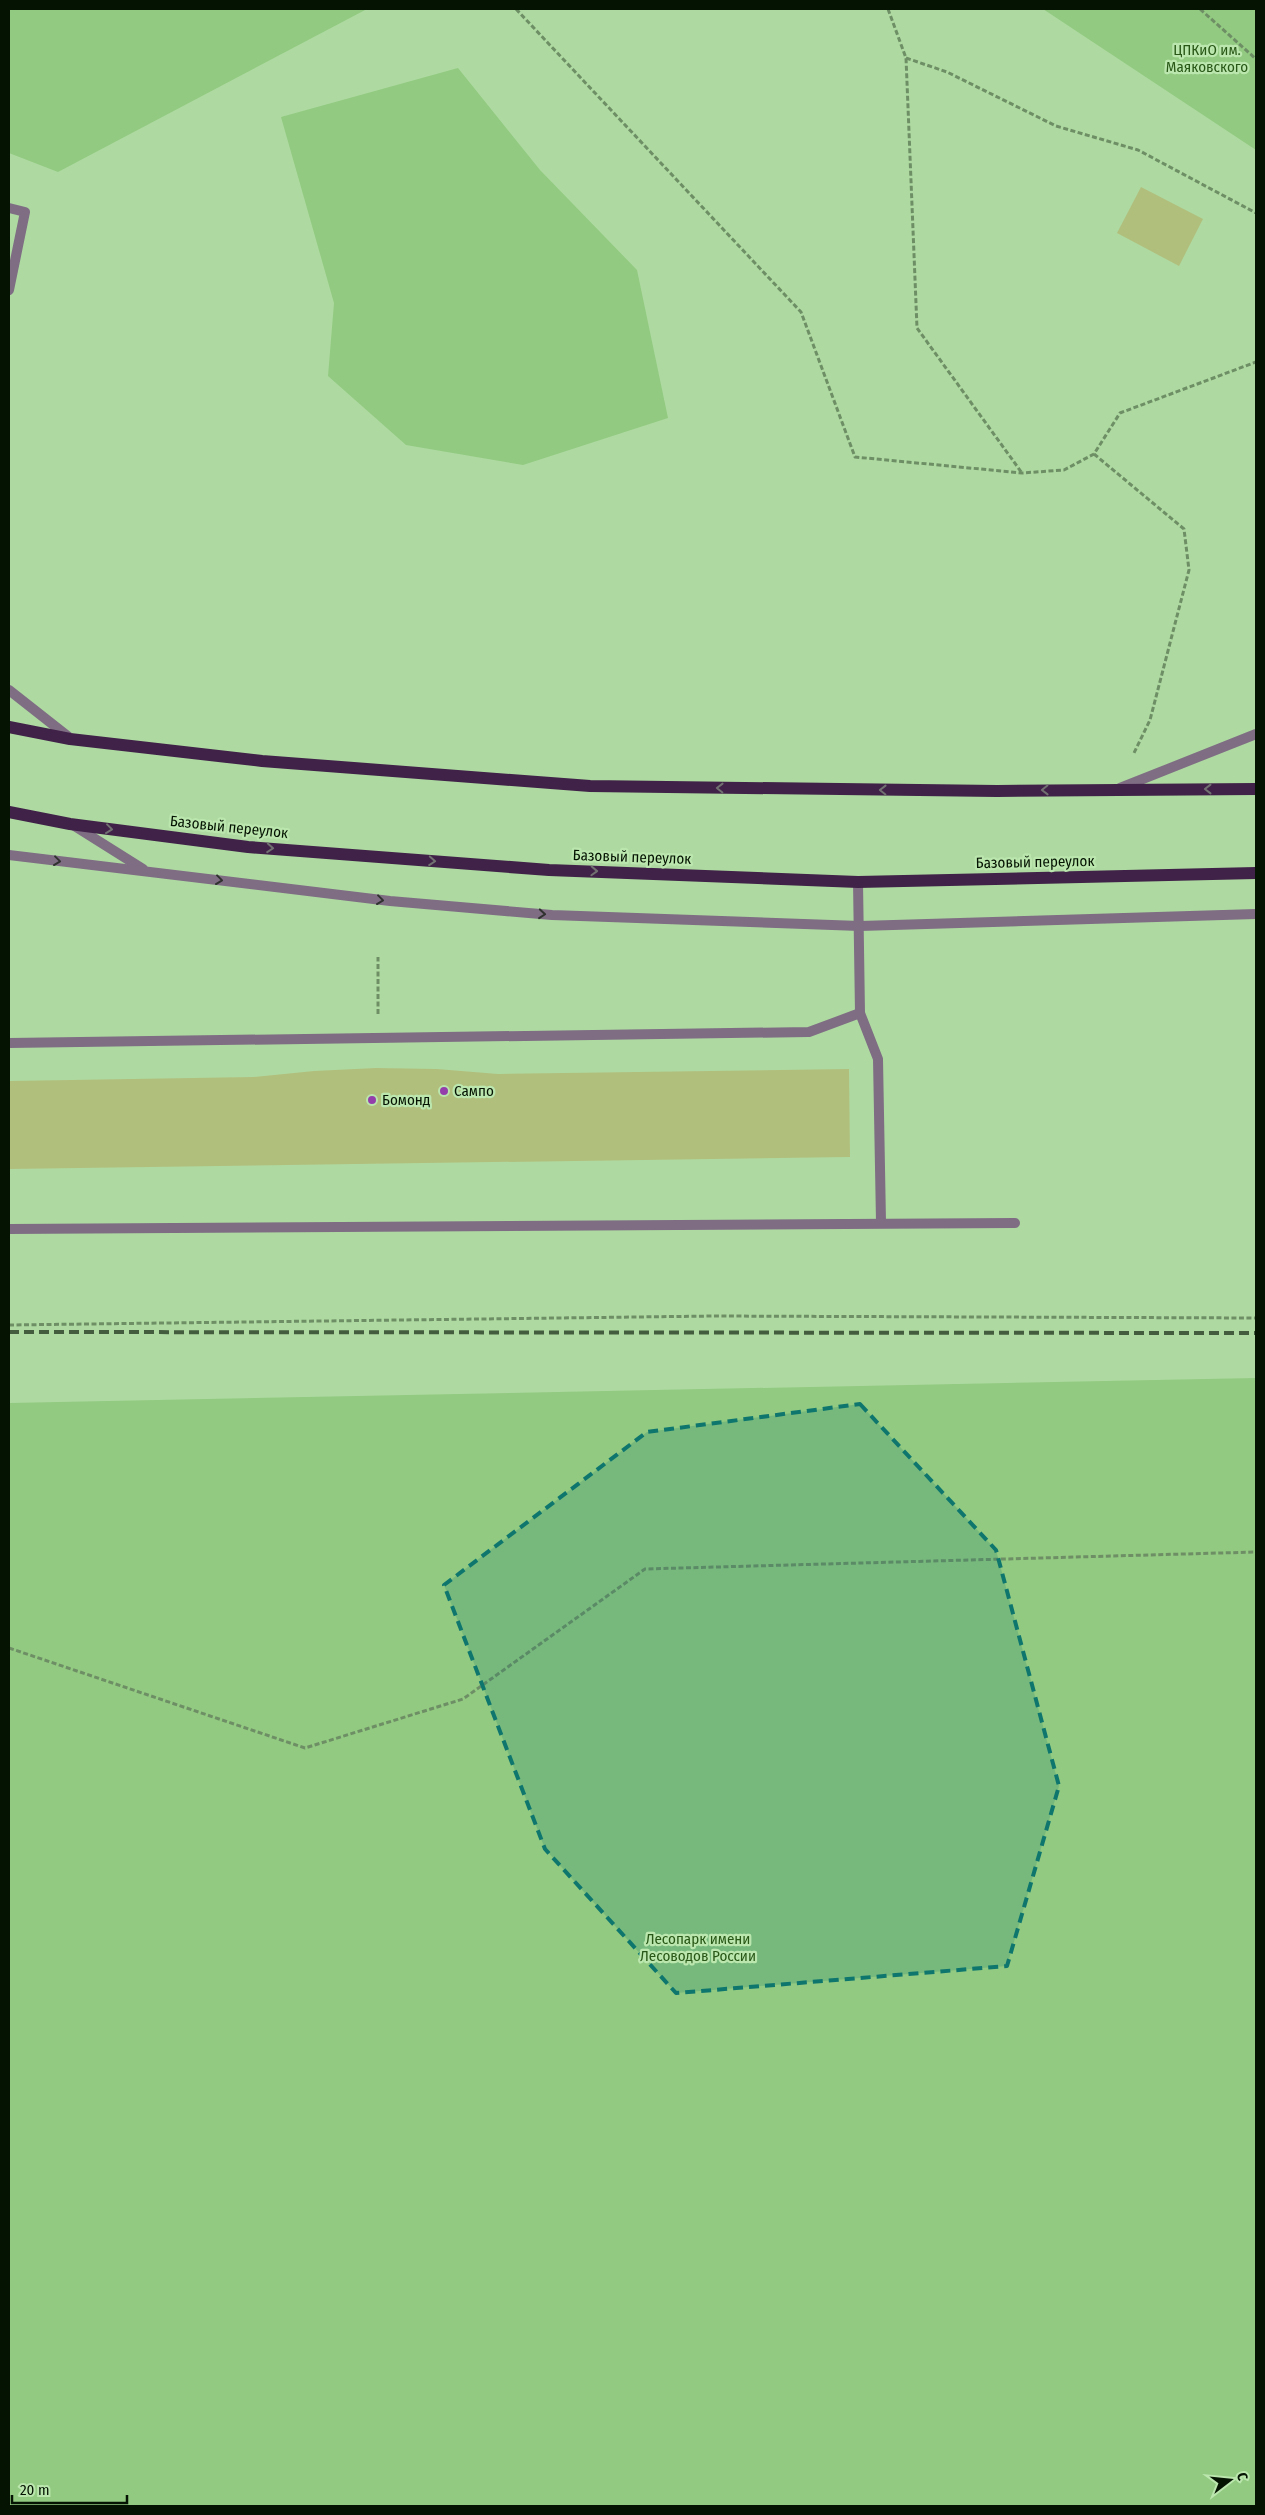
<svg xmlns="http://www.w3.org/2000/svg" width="1265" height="2515" viewBox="0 0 1265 2515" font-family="'Fira Sans Condensed',sans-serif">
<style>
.green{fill:#92ca81}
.building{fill:#b1bf7d}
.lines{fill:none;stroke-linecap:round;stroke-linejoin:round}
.path{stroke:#6e8f65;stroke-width:3;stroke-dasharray:5 2.5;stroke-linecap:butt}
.service{stroke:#7f6d84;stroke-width:10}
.primary{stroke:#402248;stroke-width:12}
.rail{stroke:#435c3d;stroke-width:4;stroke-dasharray:10 5;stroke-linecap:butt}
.oneway{stroke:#717171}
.oneway2{stroke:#303230}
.marked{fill:#0f766e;fill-opacity:0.2;stroke:#0f766e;stroke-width:4;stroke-dasharray:10 6;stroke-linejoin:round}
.poi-dot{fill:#943eab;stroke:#bbe7ae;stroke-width:2}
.labels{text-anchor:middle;stroke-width:4.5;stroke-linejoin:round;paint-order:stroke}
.park-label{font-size:15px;fill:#285717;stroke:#bbe7ae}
.street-label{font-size:15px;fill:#051302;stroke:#bbe7ae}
.poi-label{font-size:15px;fill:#051302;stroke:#bbe7ae;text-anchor:start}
</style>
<rect width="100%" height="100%" fill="#aedaa1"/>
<g class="green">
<path d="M9,9h358l-309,163 -49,-19z"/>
<path d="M1043,9h213v141z"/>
<path d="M458,68l82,102 97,100 31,148 -145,47 -117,-20 -78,-69 6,-73 -53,-186z"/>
<path d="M1256,1378v1128h-1247v-1103z"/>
</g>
<g class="building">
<path d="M1141,187l62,32 -24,47 -62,-33z"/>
<path d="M376,1068l61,1 61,5 351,-5 1,88 -841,12v-88l244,-4 61,-6z"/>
</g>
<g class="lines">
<g class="path">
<path d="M516,9l285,303 54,145 167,16 42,-3 30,-16 26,-41 136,-51"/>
<path d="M888,9l18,49 11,270 105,145"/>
<path d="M1200,9l56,50"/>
<path d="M906,58l41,14 109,54 82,24 118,63"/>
<path d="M1094,454l90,75 5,41 -39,150 -17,35"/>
<path d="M378,1014v-57"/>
<path d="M9,1325l706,-9 541,2"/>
<path d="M9,1648l296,100 158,-49 182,-130 611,-17"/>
</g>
<g class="service">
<path d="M9,208l16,4 -16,78"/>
<path d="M9,690l61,48"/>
<path d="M1120,788l136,-54"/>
<path d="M73,825l70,44"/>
<path d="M9,855l381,46 162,14 308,11 396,-12"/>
<path d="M860,1013l18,46 3,163"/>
<path d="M9,1043l800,-11 51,-19 -2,-131"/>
<path d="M9,1229l1006,-6"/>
</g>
<g class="primary">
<path d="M9,727l61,12 192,22 328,25 407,5 259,-2"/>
<path d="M9,812l61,12 178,23 301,23 309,12 398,-9"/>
</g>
<path class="rail" d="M9,1332l1247,1"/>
</g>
<defs><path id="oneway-chevron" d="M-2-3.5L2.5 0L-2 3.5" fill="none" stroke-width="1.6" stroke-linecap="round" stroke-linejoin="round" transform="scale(1.25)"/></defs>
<g class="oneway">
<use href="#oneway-chevron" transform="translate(720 788) rotate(-179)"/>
<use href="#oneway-chevron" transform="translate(1208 789) rotate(180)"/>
<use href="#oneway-chevron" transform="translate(883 790) rotate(-179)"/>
<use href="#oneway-chevron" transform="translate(1045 790) rotate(179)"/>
<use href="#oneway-chevron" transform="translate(109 829) rotate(7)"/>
<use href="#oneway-chevron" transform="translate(270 848) rotate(4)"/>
<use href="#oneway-chevron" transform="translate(432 861) rotate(4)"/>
<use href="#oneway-chevron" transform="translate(594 871) rotate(2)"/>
</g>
<g class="oneway2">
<use href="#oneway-chevron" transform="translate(57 861) rotate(7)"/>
<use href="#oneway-chevron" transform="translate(219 880) rotate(7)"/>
<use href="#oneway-chevron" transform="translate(380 900) rotate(7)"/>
<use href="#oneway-chevron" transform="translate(542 914) rotate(5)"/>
</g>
<path class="marked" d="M860,1404l136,146 63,236 -52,180 -331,27 -131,-144 -101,-264 203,-153z"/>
<g class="poi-dot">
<circle cx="444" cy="1091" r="5"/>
<circle cx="372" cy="1100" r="5"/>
</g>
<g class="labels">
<g class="park-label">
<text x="1207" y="55">ЦПКиО им.<tspan x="1207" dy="17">Маяковского</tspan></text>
<text x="698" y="1944">Лесопарк имени<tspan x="698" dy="17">Лесоводов России</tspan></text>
</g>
<g class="street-label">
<text transform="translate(229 827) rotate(6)" y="5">Базовый переулок</text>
<text transform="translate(632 857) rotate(2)" y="5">Базовый переулок</text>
<text transform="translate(1035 862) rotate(-1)" y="5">Базовый переулок</text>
</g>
<g class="poi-label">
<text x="454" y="1096">Сампо</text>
<text x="382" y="1105">Бомонд</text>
</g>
</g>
<rect width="1265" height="2515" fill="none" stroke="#051302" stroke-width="20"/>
<g transform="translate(1230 2480) rotate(74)" stroke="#bbe7ae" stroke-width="4" paint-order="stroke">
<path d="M0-4L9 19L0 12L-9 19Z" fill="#051302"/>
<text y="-8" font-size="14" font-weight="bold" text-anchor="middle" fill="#051302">С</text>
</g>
<path d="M12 2495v8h115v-8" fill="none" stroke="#051302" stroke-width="2.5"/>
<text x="20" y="2495" font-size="15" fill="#051302" stroke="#bbe7ae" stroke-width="4" paint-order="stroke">20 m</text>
</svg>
